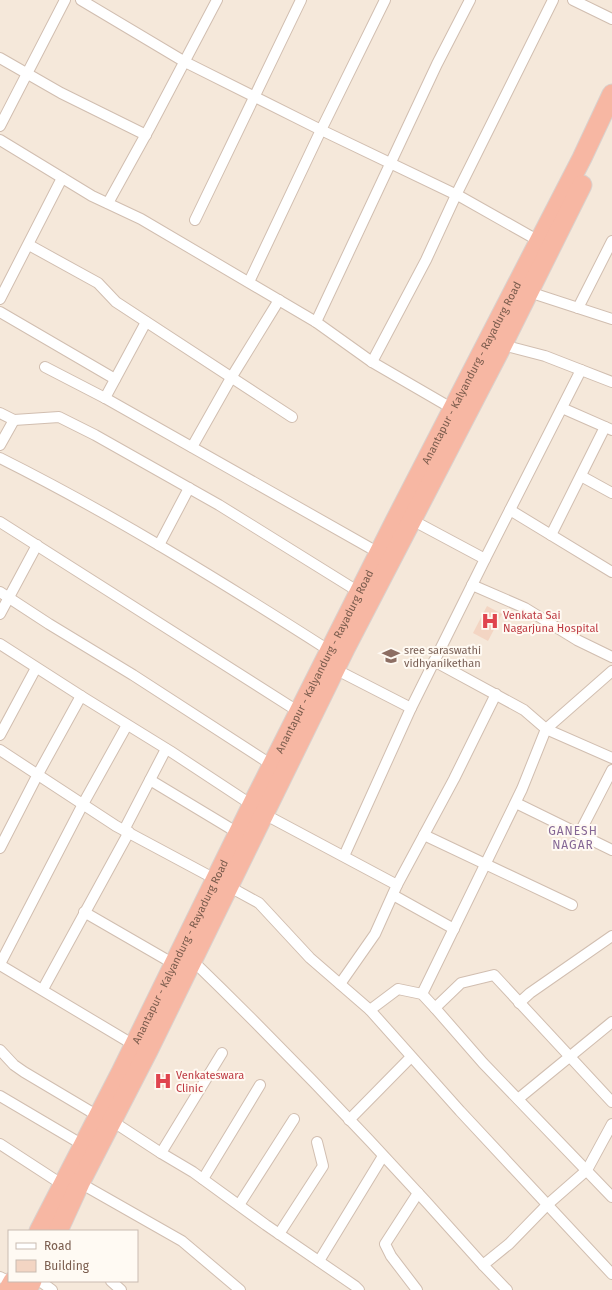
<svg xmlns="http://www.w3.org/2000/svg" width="612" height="1290" viewBox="0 0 612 1290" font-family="'Fira Sans',sans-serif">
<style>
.residential{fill:#f5e8da;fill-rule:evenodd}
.building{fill:#f3d5c3}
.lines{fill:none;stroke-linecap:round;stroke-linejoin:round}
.street-casing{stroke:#d1beb0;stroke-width:12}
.highway-casing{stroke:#dad1cd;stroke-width:21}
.street{stroke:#fff;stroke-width:10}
.highway{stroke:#f7b7a3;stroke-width:19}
.labels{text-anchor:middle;stroke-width:4;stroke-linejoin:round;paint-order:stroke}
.street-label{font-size:11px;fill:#7a5c4d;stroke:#fffaf3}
.health-label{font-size:11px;fill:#be3a42;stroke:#fffaf3;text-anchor:start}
.education-label{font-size:11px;fill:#785e54;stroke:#fffaf3;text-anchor:start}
.neighbourhood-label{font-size:12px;letter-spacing:1px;fill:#846695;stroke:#fffaf3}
</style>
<rect width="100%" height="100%" fill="#fdf6ec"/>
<path class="residential" d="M0,0h612v1290h-612zM9,1231h128v50h-128z"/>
<g class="building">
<path d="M487,606l15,8 -14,27 -15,-8z"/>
<path d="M159,1072l12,7 -5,10 -13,-6z"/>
</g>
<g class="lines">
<g class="street-casing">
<g id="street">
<path d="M81,0l104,62 132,66 144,69 78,44"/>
<path d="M573,0l39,19"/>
<path d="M0,58l61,35 85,42"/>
<path d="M0,126l65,-126"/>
<path d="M0,140l92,56 49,23 175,103 56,40 81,47"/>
<path d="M108,203l42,-76 67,-127"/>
<path d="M195,220l106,-220"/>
<path d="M29,245l69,38 18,19 176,115"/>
<path d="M249,282l72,-152 64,-130"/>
<path d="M529,292l83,27"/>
<path d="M0,299l62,-121"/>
<path d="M578,308l34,-67"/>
<path d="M0,312l115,67"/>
<path d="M316,322l121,-258 33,-64"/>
<path d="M499,344l46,12 36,14"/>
<path d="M372,362l54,-102 30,-65 97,-195"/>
<path d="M45,367l60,31 274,155"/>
<path d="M105,398l41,-76"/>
<path d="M562,408l50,22"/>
<path d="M0,413l14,7 -14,25"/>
<path d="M14,420l45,-3 36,18 124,70 140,87"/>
<path d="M192,447l39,-69 48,-78"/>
<path d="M0,458c114,57 222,124 330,193"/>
<path d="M581,476l31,17"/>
<path d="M510,510l102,62"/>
<path d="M0,522l299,190"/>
<path d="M551,535l54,-108"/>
<path d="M159,545l30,-57"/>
<path d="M485,559l96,-189 31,12"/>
<path d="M472,585l53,23 52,32 35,17"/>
<path d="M0,592l49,32 84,51 139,90"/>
<path d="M0,614l37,-69"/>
<path d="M0,644l81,52"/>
<path d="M434,661l90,49 22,19 66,29"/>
<path d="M333,668l78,40"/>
<path d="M0,735l36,-67"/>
<path d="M0,750l116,76 99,53"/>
<path d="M150,780l88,53"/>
<path d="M516,803l96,47"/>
<path d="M264,814l133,71 -22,49 -35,50"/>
<path d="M124,830l42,-81"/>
<path d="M579,834l33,-64"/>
<path d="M424,835l148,70"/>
<path d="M0,848l38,-74 43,-78 89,55 82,54"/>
<path d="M344,856l67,-148 74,-149 -73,-39"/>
<path d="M397,885l57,-106 42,-85"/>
<path d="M228,886l31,17 51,55 60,52 28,-21 24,5 13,14 26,-25 33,-8 118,127"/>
<path d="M393,895l61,34"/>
<path d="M84,912l90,52"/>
<path d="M192,960c101,98 198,200 291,305l26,-21 38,-39 40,-35 25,-46"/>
<path d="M0,964l83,-160 44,-79"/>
<path d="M0,965l134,80"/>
<path d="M43,989l86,-157"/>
<path d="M422,994l100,-205 24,-60 66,-58"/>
<path d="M519,1003l11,-10 82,-57"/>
<path d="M435,1008l48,55 129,134"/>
<path d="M370,1010l90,101 152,163"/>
<path d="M0,1050l14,15 10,7 74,44"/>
<path d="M0,1096l83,49"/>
<path d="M518,1099l94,-77"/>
<path d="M349,1120l62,-63"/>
<path d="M112,1121l49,32 32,19 73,53 89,61 4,4"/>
<path d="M0,1144l63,41"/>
<path d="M161,1153l61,-100"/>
<path d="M203,1179l57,-94"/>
<path d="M80,1183l102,58 58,49"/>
<path d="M239,1205l55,-86"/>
<path d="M279,1234l44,-68 -6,-24"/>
<path d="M319,1261l64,-105"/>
<path d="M483,1265l24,25"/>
<path d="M0,1277l12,6"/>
<path d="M40,1281l12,9"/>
<path d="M111,1281l10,9"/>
<path d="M417,1290l-26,-34 -6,-12 33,-51"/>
</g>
</g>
<g class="highway-casing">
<g id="highway">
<path id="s1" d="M39,1231l82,-159 133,-271 141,-280 187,-363 30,-64"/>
<path d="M58,1231l22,-48 68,-132 197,-402 157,-303 80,-161"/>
<path d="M8,1290l5,-9"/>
<path d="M27,1290l5,-9"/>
</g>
</g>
<use href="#street" class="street"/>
<use href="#highway" class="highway"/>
</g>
<defs>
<g id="hospital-bare" transform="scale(1.38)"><path d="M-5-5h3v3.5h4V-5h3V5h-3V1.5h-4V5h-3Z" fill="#e0444e" stroke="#fffaf3" stroke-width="2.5" paint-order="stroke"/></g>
<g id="school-bare" transform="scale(1.38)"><path d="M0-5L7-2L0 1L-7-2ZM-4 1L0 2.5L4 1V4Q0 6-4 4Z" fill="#8d6e63" stroke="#fffaf3" stroke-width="2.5" paint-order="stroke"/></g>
</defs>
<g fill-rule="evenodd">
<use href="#hospital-bare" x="490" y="621"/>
<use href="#school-bare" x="391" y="656"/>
<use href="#hospital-bare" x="163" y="1081"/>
</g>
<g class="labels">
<g class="street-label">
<text dy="4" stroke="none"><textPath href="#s1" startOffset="961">Anantapur - Kalyandurg - Rayadurg Road</textPath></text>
<text dy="4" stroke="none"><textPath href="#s1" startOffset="637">Anantapur - Kalyandurg - Rayadurg Road</textPath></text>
<text dy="4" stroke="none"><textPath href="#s1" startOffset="313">Anantapur - Kalyandurg - Rayadurg Road</textPath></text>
</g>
<g class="health-label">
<text x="503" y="619">Venkata Sai<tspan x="503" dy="13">Nagarjuna Hospital</tspan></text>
<text x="176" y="1079">Venkateswara<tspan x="176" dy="13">Clinic</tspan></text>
</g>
<g class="education-label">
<text x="404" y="654">sree saraswathi<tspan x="404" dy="13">vidhyanikethan</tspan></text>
</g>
<g class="neighbourhood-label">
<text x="573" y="835">GANESH<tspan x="573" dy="14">NAGAR</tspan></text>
</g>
</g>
<rect x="8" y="1230" width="130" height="52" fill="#fffaf3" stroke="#cabbb1"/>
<rect x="16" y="1243" width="20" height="6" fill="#ffffff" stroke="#cabbb1"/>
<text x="44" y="1250" font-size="12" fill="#7a5c4d">Road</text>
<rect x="16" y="1260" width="20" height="12" fill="#f3d5c3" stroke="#cabbb1"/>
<text x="44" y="1270" font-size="12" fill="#7a5c4d">Building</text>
</svg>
